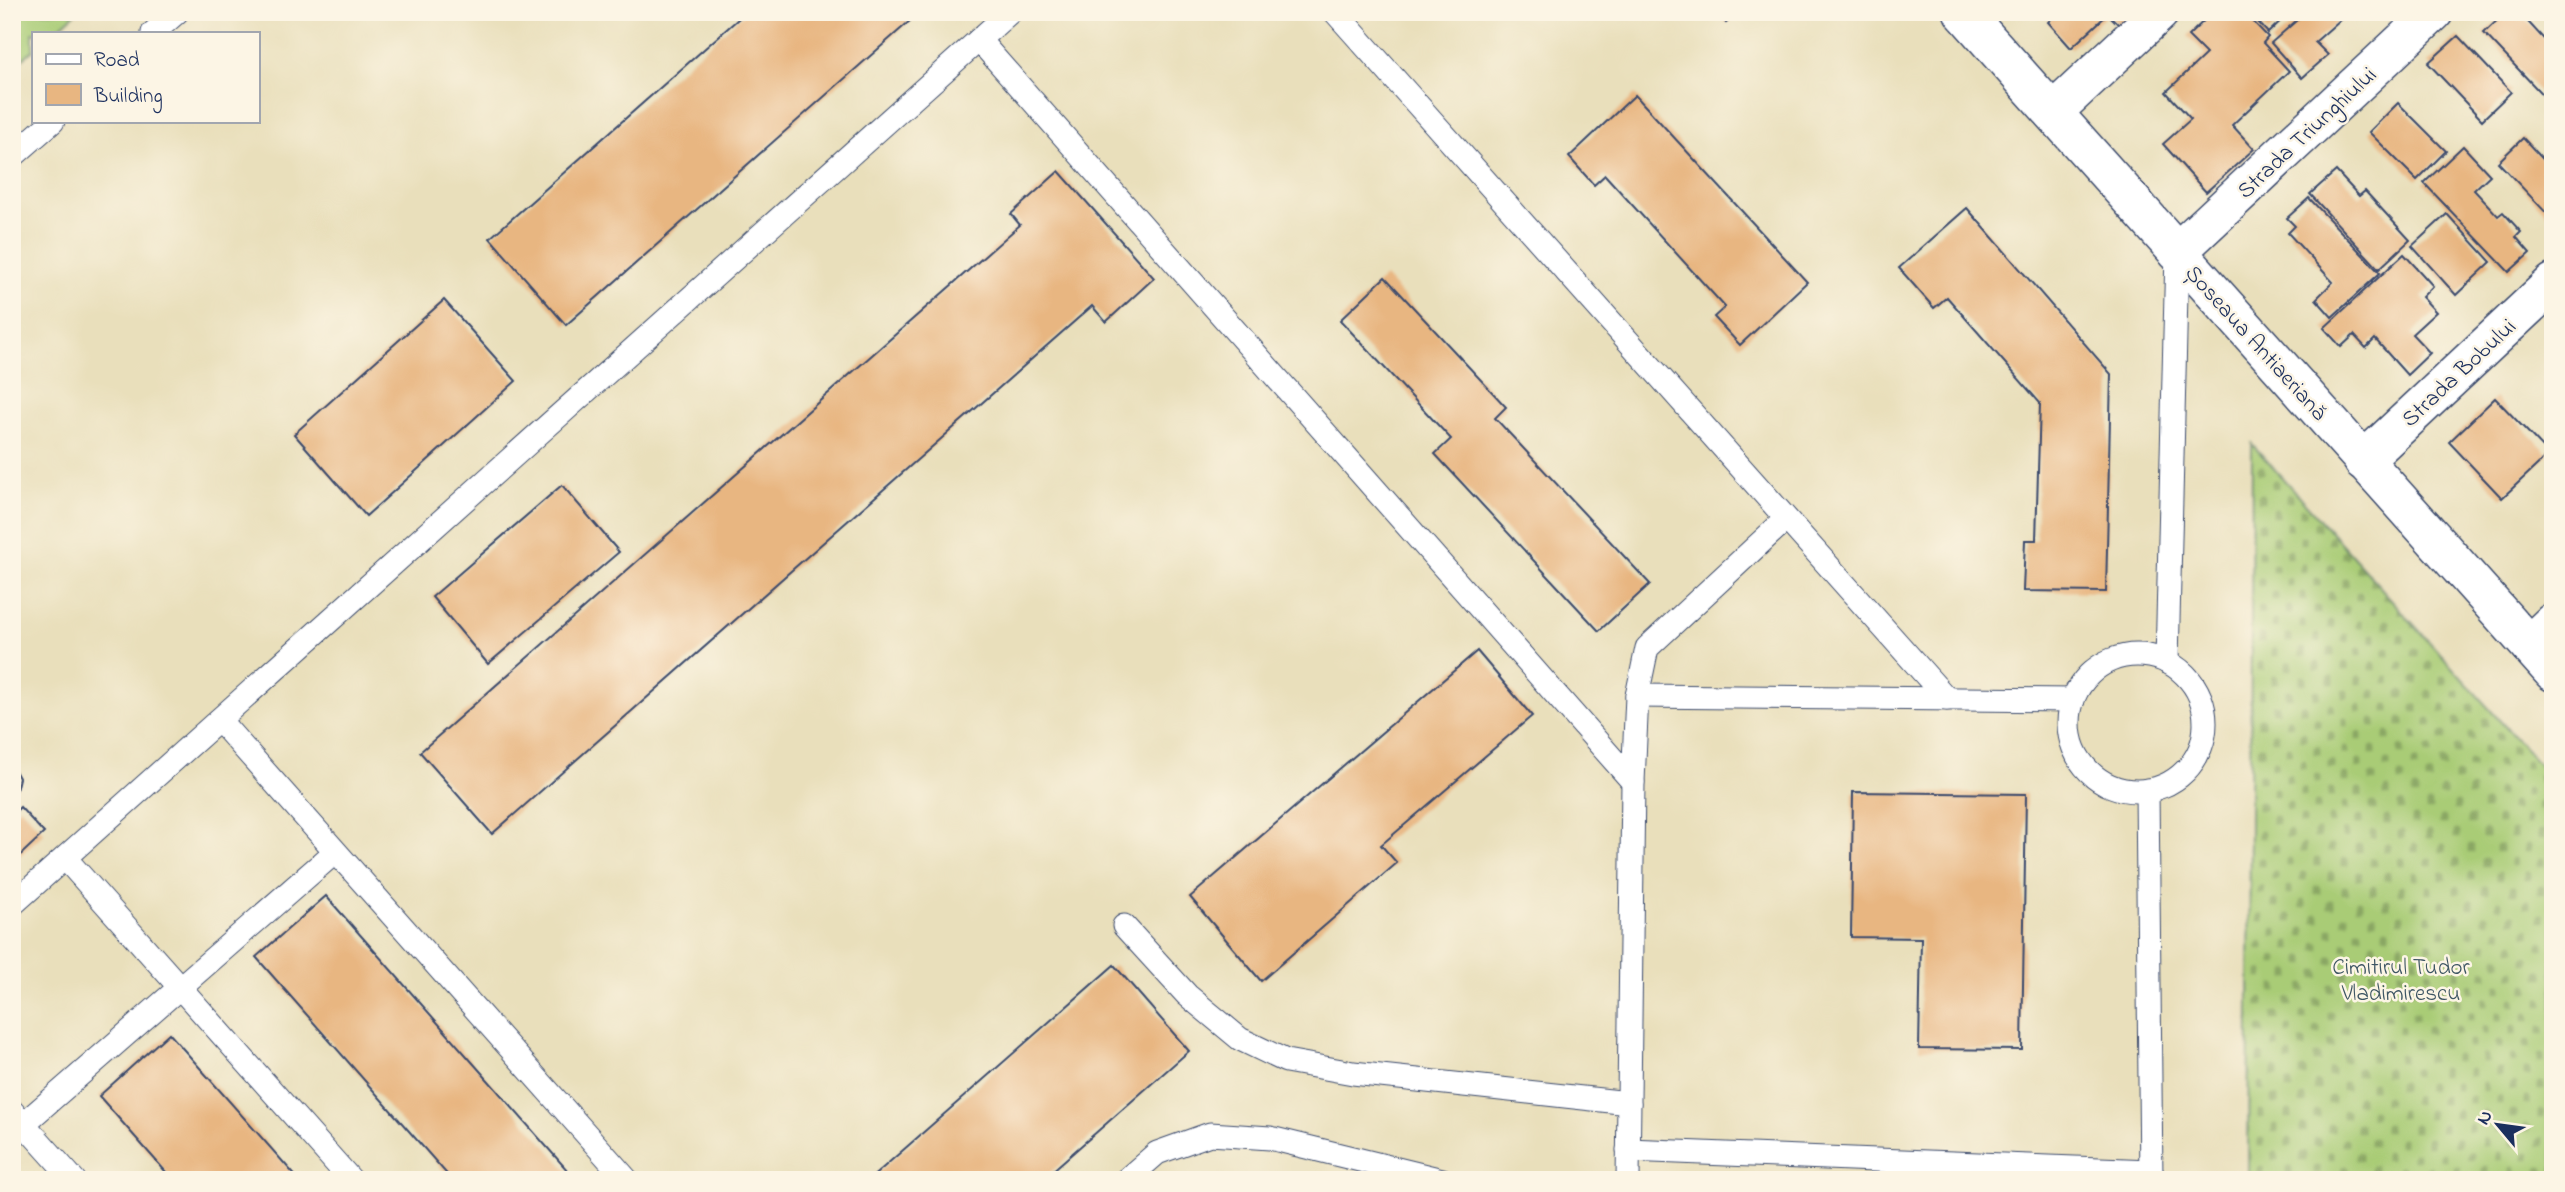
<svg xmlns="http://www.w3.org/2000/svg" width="2565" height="1192" viewBox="0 0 2565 1192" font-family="'Indie Flower',sans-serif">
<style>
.grass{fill:#a9cc76;stroke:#627e6a;stroke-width:2}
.cemetery{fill:url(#cemetery-stones);stroke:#627e6a;stroke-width:2}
.building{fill:#e8b681}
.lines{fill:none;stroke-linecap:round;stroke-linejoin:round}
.lane-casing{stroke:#3a496c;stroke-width:25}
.street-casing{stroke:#3a496c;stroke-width:41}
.secondary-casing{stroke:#3a496c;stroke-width:41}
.lane{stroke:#fff;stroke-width:23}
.street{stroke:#fff;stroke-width:38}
.secondary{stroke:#fff;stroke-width:38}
.labels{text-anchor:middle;stroke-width:5;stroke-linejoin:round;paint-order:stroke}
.street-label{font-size:23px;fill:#1b2f5e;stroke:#fcf5e5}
.park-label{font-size:23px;fill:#3e5664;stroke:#fcf5e5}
</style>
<defs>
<pattern id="cemetery-stones" width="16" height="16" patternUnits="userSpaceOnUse" patternTransform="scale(1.75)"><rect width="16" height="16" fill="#a9cc76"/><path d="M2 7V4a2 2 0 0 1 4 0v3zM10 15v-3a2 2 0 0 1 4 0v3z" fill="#89a664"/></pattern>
</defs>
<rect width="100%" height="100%" fill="#fcf5e5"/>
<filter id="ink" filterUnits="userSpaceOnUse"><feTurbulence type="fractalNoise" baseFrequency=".0143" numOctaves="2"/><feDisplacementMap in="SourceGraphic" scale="14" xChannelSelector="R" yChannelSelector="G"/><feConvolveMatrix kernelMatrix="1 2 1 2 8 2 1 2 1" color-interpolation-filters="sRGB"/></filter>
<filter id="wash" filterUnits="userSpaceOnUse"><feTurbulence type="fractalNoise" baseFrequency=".00686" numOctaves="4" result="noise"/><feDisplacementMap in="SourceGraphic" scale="28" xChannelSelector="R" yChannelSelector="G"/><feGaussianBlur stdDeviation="1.57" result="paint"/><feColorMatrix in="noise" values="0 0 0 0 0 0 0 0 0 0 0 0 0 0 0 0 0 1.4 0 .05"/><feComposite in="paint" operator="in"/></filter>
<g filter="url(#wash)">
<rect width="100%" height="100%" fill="#e9dfbb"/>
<path class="grass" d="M12,12h65l-24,21h-20v17l-21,18z"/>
<path class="cemetery" d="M2252,444l301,336v400h-305z"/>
<g id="blocks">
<g class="building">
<path d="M746,12h174l-354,313 -76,-87z"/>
<path d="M1717,12h22l-13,11z"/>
<path d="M2058,12h79l-16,15 -13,-13 -37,34 -23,-26z"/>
<path d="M2213,12h31l24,25 -5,6 26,28 -57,54 22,24 -48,43 -43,-48 28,-25 -25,-27 40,-38 -18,-18z"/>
<path d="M2249,12h41l-22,21z"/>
<path d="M2306,12h43l-34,30 13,13 -26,23 -31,-35z"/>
<path d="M2506,12h13l34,37v57l-69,-73z"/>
<path d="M2458,36l53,56 -29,28 -54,-57z"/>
<path d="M1635,95l172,187 -67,63 -26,-28 11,-10 -120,-132 -11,10 -25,-28z"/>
<path d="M2398,103l48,48 -29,29 -48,-48z"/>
<path d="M2523,138l30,32v50l-55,-58z"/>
<path d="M2463,146l27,29 -16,15 24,26 5,-4 18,20 -5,5 14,16 -21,19 -85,-89z"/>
<path d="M1059,171l95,107 -48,44 -14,-16 -600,528 -72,-82 600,-527 -9,-11z"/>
<path d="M2336,171l23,25 6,-5 45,49 -31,29 -69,-75z"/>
<path d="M2309,198l71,75 -48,44 -16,-18 17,-17 -45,-49 7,-7 -8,-8z"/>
<path d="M1967,208l144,166 -5,218 -83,-1 2,-51h11l4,-137 -93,-106 -13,11 -35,-40z"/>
<path d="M2447,214l44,48 -35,33 -44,-49z"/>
<path d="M2404,254l29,32 -11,11 14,15 -24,22 18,19 -23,22 -32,-36 -9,9 -12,-13 -13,12 -17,-19z"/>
<path d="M1385,277l121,130 -11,11 155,166 -51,47 -164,-177 16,-15 -111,-119z"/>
<path d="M444,300l72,81 -150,135 -72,-82z"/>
<path d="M2495,398l54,56 -47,44 -53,-56z"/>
<path d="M562,485l57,67 -131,112 -56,-67z"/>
<path d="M1477,651l55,65 -151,129 16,18 -136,118 -71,-84z"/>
<path d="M12,765l7,13 -6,26h-1z"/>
<path d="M1853,792l173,2 -4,256 -103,-1 2,-111 -70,-1z"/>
<path d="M20,807l24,26 -32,30v-48z"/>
<path d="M326,896l250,284h-124l-196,-223z"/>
<path d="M1114,965l75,86 -147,129h-173z"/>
<path d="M169,1033l130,147h-126l-74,-84z"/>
</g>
</g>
</g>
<g filter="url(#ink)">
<use href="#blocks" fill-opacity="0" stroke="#3a496c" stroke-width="2"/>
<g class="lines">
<g class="lane-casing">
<g id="lane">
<path d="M1335,12l612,687"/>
<path d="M153,33l24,-21"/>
<path d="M979,40l654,742"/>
<path d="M12,157l41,-36"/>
<circle cx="2137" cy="723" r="68"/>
<path d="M2167,662l10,-410"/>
<path d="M1637,696l436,4"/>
<path d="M219,720l408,460"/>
<path d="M2147,790l4,390"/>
<path d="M65,858l286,322"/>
<path d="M12,905l998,-893"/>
<path d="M1124,926l63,69 53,44 46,22 67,12 276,30"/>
<path d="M12,1111l62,69"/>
<path d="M12,1134l323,-282"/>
<path d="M1628,1150l523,21"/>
<path d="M1126,1180l31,-27 53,-19 60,4 172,42"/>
<path d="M1628,1180l5,-398 4,-86 10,-48 139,-129"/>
</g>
</g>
<g class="street-casing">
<g id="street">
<path d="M2053,112l107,-100"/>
<path d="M2177,252l257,-240"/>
<path d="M2363,461l190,-178"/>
<path d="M2529,645l24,-23"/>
</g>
</g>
<g class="secondary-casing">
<path id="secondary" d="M1963,12l590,660"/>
</g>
<use href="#lane" class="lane"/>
<use href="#street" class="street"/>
<use href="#secondary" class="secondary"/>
</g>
</g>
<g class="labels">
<g class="street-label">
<text transform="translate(2306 132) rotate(-43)" y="8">Strada Triunghiului</text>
<text transform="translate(2257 342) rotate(48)" y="8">Șoseaua Antiaeriană</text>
<text transform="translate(2458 372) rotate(-43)" y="8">Strada Bobului</text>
</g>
<g class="park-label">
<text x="2401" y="974">Cimitirul Tudor<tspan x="2401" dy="26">Vladimirescu</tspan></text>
</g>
</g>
<rect width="2565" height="1192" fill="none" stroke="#fcf5e5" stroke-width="42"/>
<rect x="32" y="32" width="228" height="91" fill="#fcf5e5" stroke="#a2a6af" stroke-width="2"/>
<rect x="46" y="54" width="35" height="10" fill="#ffffff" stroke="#a2a6af" stroke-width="2"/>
<text x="94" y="66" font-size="21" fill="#1b2f5e">Road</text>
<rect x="46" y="84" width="35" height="21" fill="#e8b681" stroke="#a2a6af" stroke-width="2"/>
<text x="94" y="102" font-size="21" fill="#1b2f5e">Building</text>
<g transform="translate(2498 1125) rotate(299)" stroke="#fcf5e5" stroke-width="5" paint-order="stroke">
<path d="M0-5L12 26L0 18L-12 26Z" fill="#1b2f5e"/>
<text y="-10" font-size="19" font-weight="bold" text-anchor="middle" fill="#1b2f5e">N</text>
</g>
</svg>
